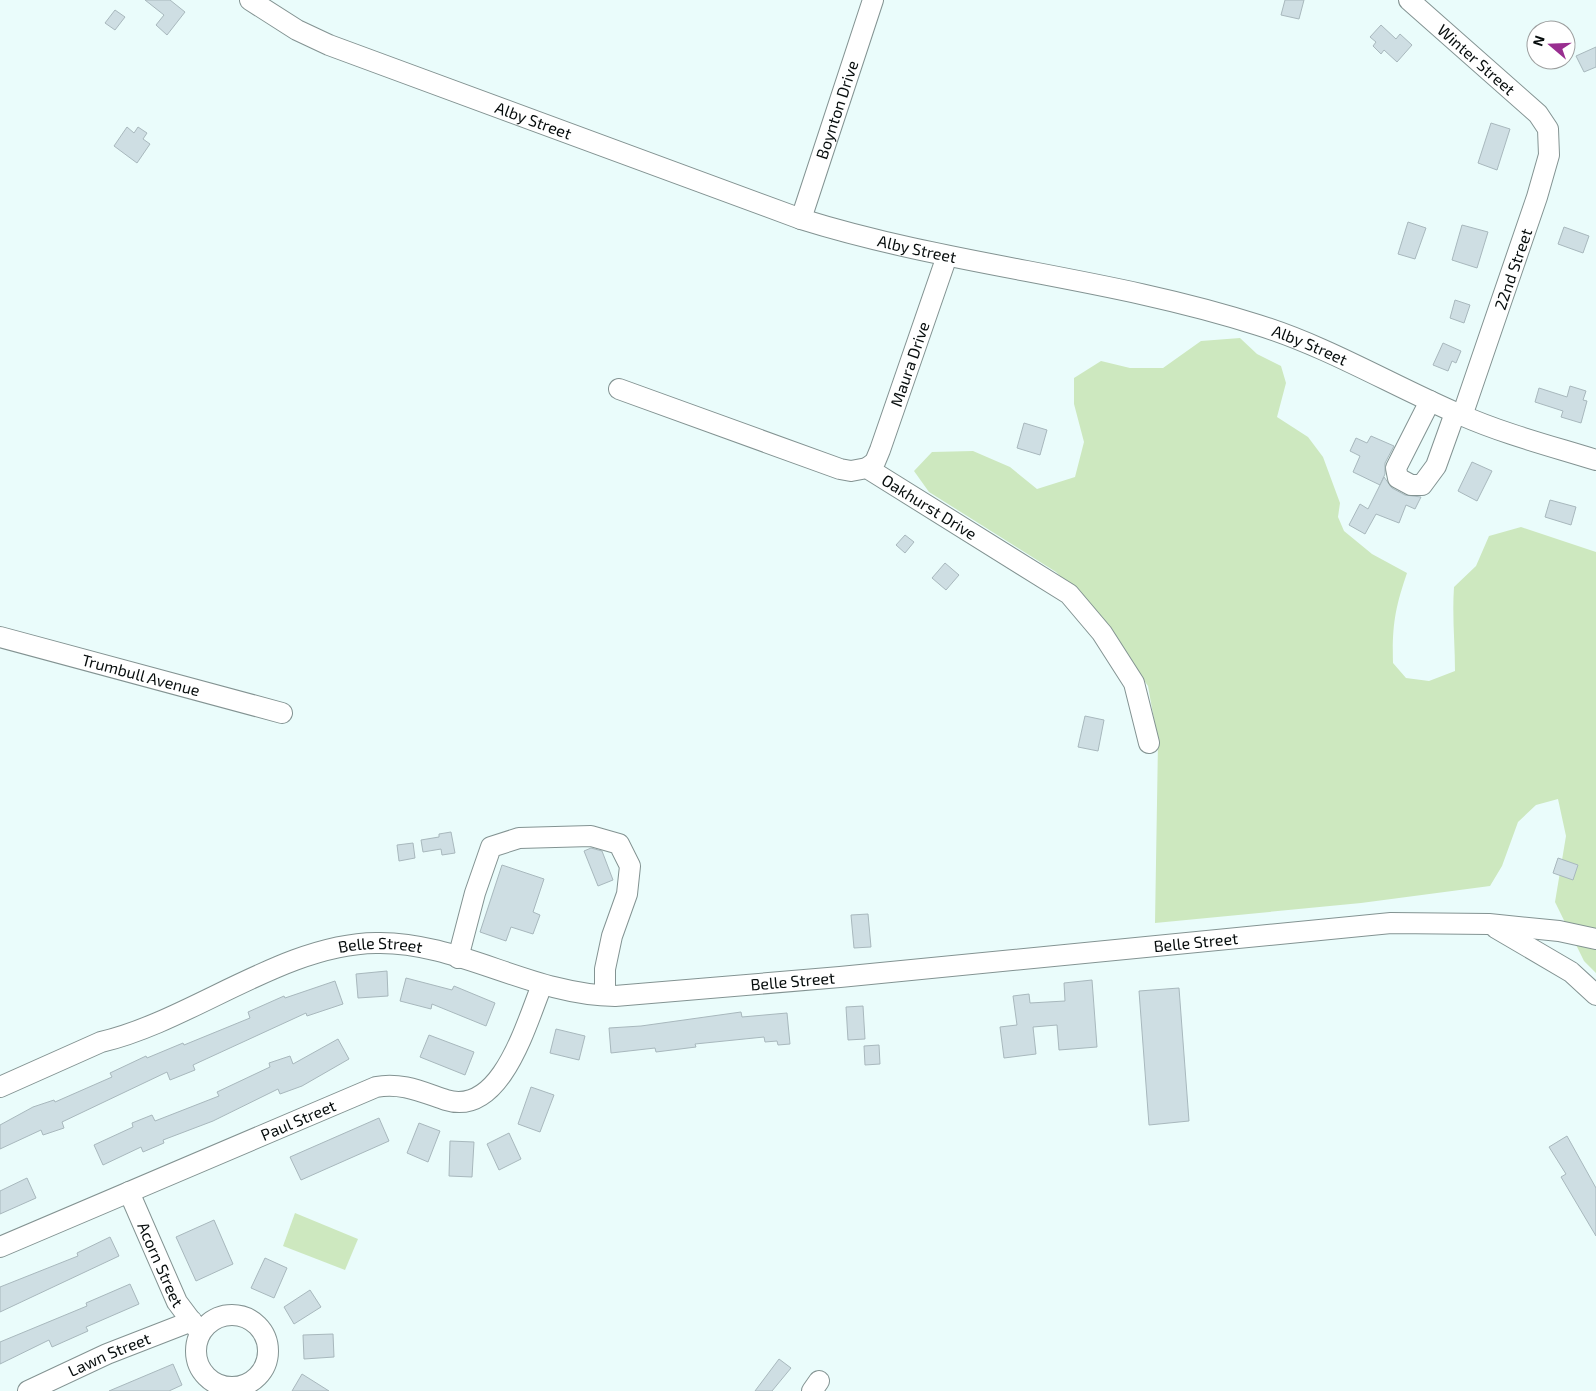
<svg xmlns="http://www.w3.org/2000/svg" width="1596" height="1391" viewBox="0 0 1596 1391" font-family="'Exo 2',sans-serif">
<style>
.green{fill:#cde8bf}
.building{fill:#cedee3;stroke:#a8b8bd}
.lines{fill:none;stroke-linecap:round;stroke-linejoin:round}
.minor-casing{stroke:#839392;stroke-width:22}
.minor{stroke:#fff;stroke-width:20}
.labels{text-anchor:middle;stroke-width:4;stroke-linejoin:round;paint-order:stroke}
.street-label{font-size:16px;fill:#070d0d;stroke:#fff}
</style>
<rect width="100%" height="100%" fill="#eafcfb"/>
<g class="green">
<path d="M1240,338l17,16 24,12 5,17 -9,34 31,20 15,20 17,46 -2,14 6,14 28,23 35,19c-12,35 -15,53 -14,90l13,15 23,3 26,-10c0,-28 -3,-55 -1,-84l22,-21 13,-30 32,-9 75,25v421l-12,-12 -29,-59 11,-66 -8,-37 -22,6 -18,17 -16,44 -12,20 -129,17 -206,20 3,-181 -10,-56 -50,-71 -42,-43 -127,-80 -15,-21 18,-19 41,-1 37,16 27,22 38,-12 9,-35 -10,-38v-26l27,-17 29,7h33l38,-27z"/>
<path d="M295,1213l63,26 -13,31 -62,-24z"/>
</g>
<g class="building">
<path d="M145,0h25l15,12 -18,23 -11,-10 8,-10z"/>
<path d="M1285,0h19l-5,19 -18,-4z"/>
<path d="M115,10l10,7 -10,13 -10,-7z"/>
<path d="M1381,25l15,14 4,-5 12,11 -15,17 -13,-12 -3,4 -8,-8 3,-4 -6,-5z"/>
<path d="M1596,47v20l-12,5 -8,-16z"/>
<path d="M1491,123l19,6 -13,41 -19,-7z"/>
<path d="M127,127l7,6 4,-6 9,6 -4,6 7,5 -13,19 -23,-17z"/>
<path d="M1408,222l18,6 -11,31 -17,-5z"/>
<path d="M1462,225l26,7 -11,36 -25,-8z"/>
<path d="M1564,227l25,9 -6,17 -25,-9z"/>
<path d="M1455,300l15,5 -6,18 -14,-5z"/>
<path d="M1443,343l18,8 -5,12 -4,-2 -4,10 -15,-6z"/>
<path d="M1570,386l16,5 -3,9 4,1 -6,22 -20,-6 2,-6 -28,-9 4,-14 28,9z"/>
<path d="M1024,423l23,7 -7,25 -23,-7z"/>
<path d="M1371,436l23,10 -9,17v11l-5,11 -27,-13 7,-16 -10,-5 6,-13 11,5z"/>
<path d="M1472,462l20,9 -15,30 -19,-10z"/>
<path d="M1384,477l8,11 13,7 16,2 -6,12 -9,-4 -7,18 -23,-9 -11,20 -16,-9 11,-21 8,5z"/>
<path d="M1550,500l26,7 -5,18 -26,-8z"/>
<path d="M905,535l9,7 -9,11 -9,-8z"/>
<path d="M945,563l14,12 -13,15 -14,-12z"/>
<path d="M1085,716l19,4 -6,31 -20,-4z"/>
<path d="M451,832l4,21 -13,2 -1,-6 -18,3 -2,-12 18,-3v-3z"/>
<path d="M413,843l2,15 -16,3 -2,-16z"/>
<path d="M591,848l11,3 11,29 -15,6 -14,-35z"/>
<path d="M1558,858l20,7 -5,15 -20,-7z"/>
<path d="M502,865l42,14 -11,33 7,3 -7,19 -22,-7 -5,14 -26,-9z"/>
<path d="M868,914l3,33 -17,1 -3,-33z"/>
<path d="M387,971l1,25 -30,2 -2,-24z"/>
<path d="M406,978l46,12 2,-4 41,17 -9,23 -54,-22 -1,5 -31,-8z"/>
<path d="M1092,980l5,67 -38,3 -2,-25 -24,2 3,27 -32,4 -4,-31 17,-2 -4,-29 16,-2 1,9 35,-2 -1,-18z"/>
<path d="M335,981l8,23 -36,12 -1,-3 -113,52 2,5 -25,10 -3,-8 -105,50 2,6 -21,7 -2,-5 -41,19v-24l33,-18 21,-7 1,2 57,-25 -2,-4 36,-17 1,2 36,-15 1,2 66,-27 -2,-6 36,-16 1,2z"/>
<path d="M1179,988l10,133 -40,4 -10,-134z"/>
<path d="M863,1006l2,33 -17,1 -2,-33z"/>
<path d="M741,1012l1,5 45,-4 3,31 -12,1 -1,-4 -12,1 -1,-5 -69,7 1,3 -40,5 -1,-4 -44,5 -2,-25 32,-2z"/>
<path d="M556,1029l29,7 -6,24 -29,-7z"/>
<path d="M429,1035l45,17 -9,23 -45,-18z"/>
<path d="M338,1039l11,20 -47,27 -22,8 -2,-5 -65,32 -50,19 1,3 -21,9 -2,-5 -38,18 -9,-20 39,-18 -1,-4 20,-8 3,6 64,-25 -2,-4 53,-25 -1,-4 21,-7 3,8z"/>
<path d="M879,1045l1,19 -15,1 -1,-19z"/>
<path d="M531,1087l23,8 -14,37 -22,-8z"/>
<path d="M379,1118l10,23 -88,39 -11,-23z"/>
<path d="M419,1123l21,8 -12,31 -21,-9z"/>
<path d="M509,1133l12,26 -22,11 -12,-26z"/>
<path d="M1567,1136l29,52v48l-35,-59 5,-3 -17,-27z"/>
<path d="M450,1141l24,1 -2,35 -23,-1z"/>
<path d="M27,1178l9,20 -36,16v-23z"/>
<path d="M214,1220l19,44 -37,17 -20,-44z"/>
<path d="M110,1237l9,19 -119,56v-25l78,-31 -1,-3z"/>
<path d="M265,1258l22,10 -13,30 -23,-10z"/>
<path d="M130,1284l9,20 -53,23 2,4 -36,16 -3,-7 -49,24v-22l87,-36 -1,-3z"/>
<path d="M310,1290l11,17 -27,17 -10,-17z"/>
<path d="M333,1334l1,23 -30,2 -1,-24z"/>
<path d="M779,1359l12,9 -19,23h-17z"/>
<path d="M173,1364l9,21 -13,6h-60z"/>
<path d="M302,1374l27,17h-37z"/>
</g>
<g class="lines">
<g class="minor-casing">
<g id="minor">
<path id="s1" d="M250,0l47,30 32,15 472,174c150,47 308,58 457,106 71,22 135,61 203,90 43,19 90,31 135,45"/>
<path id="s2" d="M1409,0l129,114 10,15 1,26 -12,42 -75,219"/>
<path id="s3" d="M801,219l72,-219"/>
<path id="s4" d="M619,389l221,80 11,2 16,-3 202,126 33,39 32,50 15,60"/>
<path d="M1430,401l-34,67 2,10 13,7h11l14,-19 19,-53"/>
<path id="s5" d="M867,468l8,-6 5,-12 67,-194"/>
<path id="s6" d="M0,637l282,76"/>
<path d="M1496,928l75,44 25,23"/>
<path d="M458,958l17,-65 16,-46 28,-9 72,-2 28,8 11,22 -3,28 -15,42 -7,33v26"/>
<path id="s7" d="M0,1087l101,-45c90,-21 182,-98 275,-99 81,-2 155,52 239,53l225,-19 551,-54 98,1 70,7 37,8"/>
<path id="s8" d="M129,1192l48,110 21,28"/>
<path id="s9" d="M0,1247l376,-160c25,-5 46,5 70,13 55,17 80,-76 96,-115"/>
<circle cx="232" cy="1351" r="36"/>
<path id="s10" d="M28,1391l79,-37 85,-33"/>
<path d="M812,1391l7,-10"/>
</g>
</g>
<use href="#minor" class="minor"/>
</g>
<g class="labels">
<g class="street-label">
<text dy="6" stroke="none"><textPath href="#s2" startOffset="90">Winter Street</textPath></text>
<text dy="6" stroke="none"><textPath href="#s3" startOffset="115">Boynton Drive</textPath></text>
<text dy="6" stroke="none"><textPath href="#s1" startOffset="309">Alby Street</textPath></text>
<text dy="6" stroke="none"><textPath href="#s1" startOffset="714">Alby Street</textPath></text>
<text transform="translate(1513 269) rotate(-71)" y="6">22nd Street</text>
<text dy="6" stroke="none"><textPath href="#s1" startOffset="1119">Alby Street</textPath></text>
<text dy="6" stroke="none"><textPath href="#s5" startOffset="114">Maura Drive</textPath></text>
<text dy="6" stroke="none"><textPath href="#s4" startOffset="336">Oakhurst Drive</textPath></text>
<text dy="6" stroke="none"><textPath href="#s6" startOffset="146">Trumbull Avenue</textPath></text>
<text dy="6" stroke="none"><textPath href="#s7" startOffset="1234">Belle Street</textPath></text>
<text dy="6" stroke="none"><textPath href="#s7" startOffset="409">Belle Street</textPath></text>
<text dy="6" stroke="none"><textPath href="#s7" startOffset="829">Belle Street</textPath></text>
<text dy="6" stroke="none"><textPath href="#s9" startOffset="324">Paul Street</textPath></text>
<text dy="6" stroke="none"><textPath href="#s8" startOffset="79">Acorn Street</textPath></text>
<text dy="6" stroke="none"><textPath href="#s10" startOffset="89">Lawn Street</textPath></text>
</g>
</g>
<g transform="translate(1551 45) rotate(289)"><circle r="24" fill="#ffffff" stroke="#9c9e9e"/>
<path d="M0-4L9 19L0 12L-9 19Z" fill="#992e90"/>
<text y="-8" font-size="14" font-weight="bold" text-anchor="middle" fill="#070d0d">N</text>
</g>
</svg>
